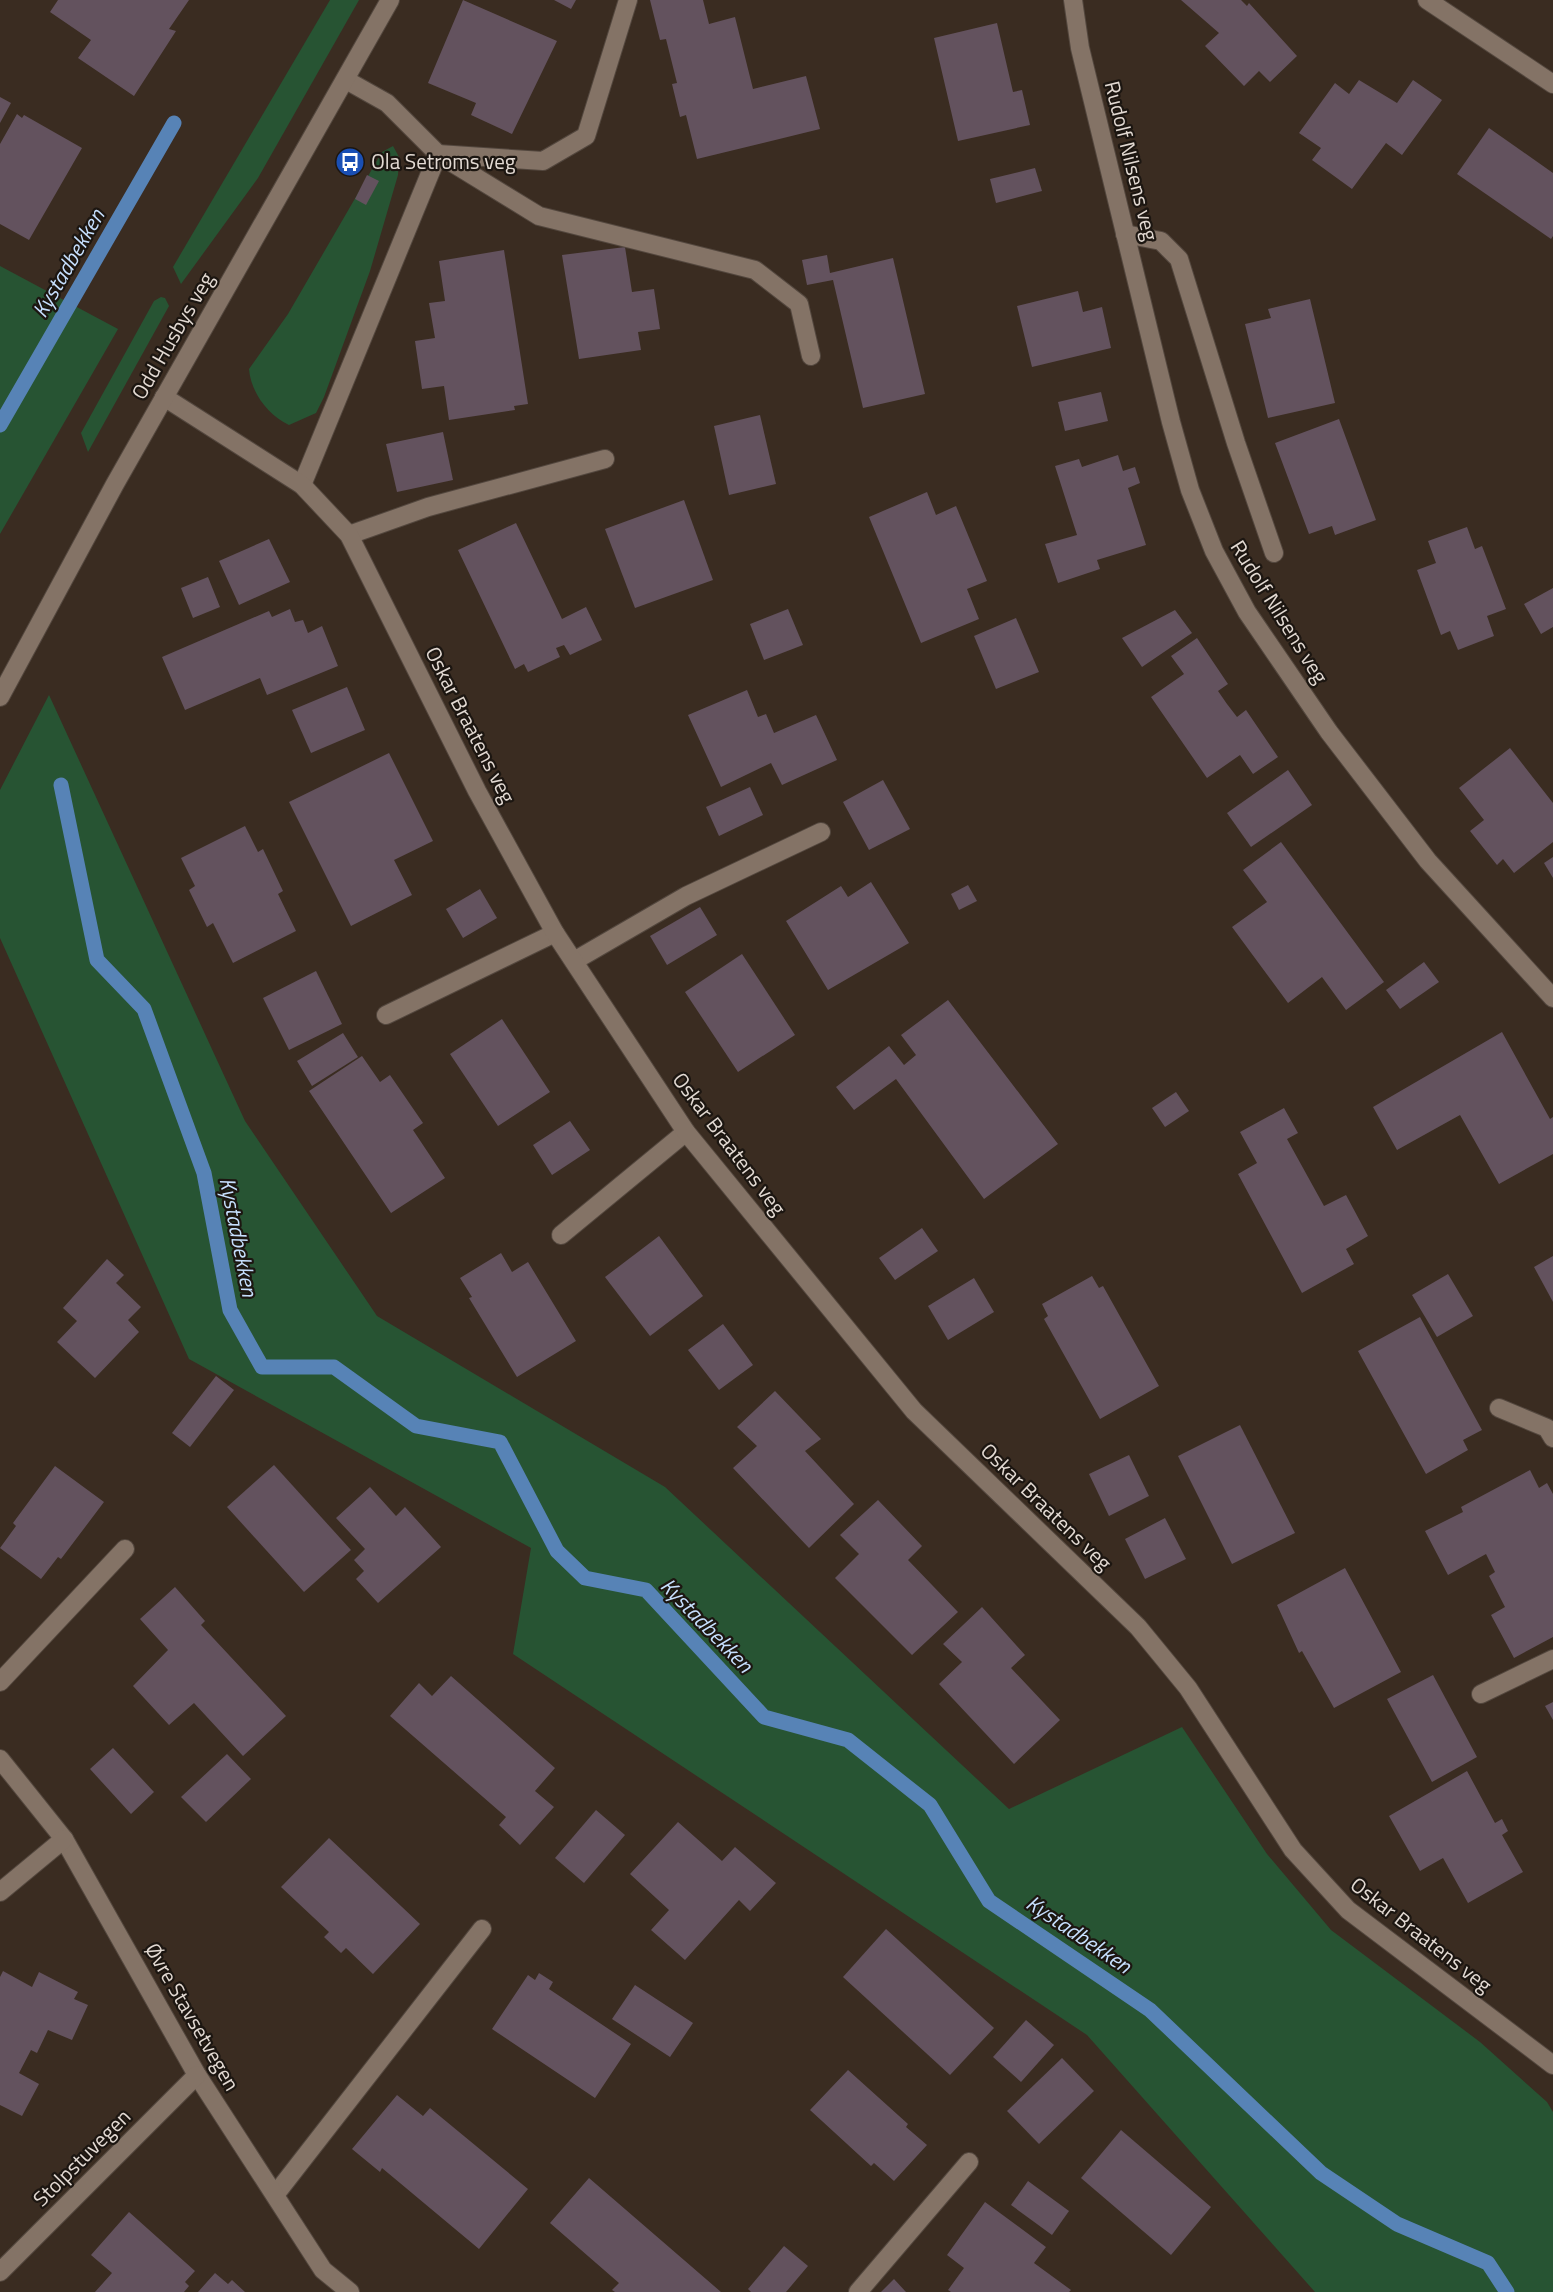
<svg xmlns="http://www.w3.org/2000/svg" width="1553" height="2292" viewBox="0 0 1553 2292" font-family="'Titillium Web',sans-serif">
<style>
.green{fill:#275433}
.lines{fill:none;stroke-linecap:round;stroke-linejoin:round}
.stream{stroke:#5783b6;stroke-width:15}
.building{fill:#63525e}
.lane-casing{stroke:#53473e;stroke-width:20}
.street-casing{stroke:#53473e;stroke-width:20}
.secondary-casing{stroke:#53473e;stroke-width:20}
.lane{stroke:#847366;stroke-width:18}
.street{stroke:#847366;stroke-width:18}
.secondary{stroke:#847366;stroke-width:18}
.labels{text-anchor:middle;stroke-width:4.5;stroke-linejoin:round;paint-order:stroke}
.street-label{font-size:21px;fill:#e3dad3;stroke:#1c1611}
.poi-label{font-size:21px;fill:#e3dad3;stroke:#1c1611;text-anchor:start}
.water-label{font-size:22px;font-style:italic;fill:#c6dffd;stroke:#1c1611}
</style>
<rect width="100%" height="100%" fill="#3a2c21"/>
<g class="green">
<path d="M330,0h29l-101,178 -77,106 -8,-17z"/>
<path d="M393,146l6,11 -1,18 -28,96 -46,126 -8,16 -27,12c-21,-10 -38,-32 -40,-56l39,-55 94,-162z"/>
<path d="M0,266l118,63 -118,205z"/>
<path d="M161,297l4,1 4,8 -81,146 -7,-19 73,-132z"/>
<path d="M49,695l196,426 132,195 288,171 344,322 173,-82 85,127 64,76 149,112 67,60 6,10v180h-238l-228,-257 -574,-381 18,-106 -342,-189 -189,-421v-148z"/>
</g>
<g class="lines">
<g class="stream">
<path d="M0,425l174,-302"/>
<path d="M61,785l36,175 47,49 60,164 26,137 32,57h72l82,59 84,16 57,109 28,27 61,12 118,127 84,23 82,65 59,96 161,109 171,163 76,51 91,39 19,29"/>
</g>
</g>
<g class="building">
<path d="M58,0h131l-20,29 7,2 -42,65 -56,-38 13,-18 -41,-28z"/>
<path d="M463,0l94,41 -45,93 -41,-19 5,-12 -48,-20z"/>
<path d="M554,0h22l-5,9z"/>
<path d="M650,0h53l6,24 26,-7 18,72 53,-13 14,53 -123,30 -11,-44 -6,2 -8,-33 5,-1 -11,-44 -6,1z"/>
<path d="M1181,0h60l6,6 2,-3 48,53 -27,26 -11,-11 -15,15 -39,-40 14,-13z"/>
<path d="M997,23l16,69 9,-2 8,35 -72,16 -24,-103z"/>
<path d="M1359,80l38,23 16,-23 29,20 -40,55 -16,-12 -34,46 -40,-29 9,-12 -22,-15 36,-50 14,11z"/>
<path d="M0,97l11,6 -11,20z"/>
<path d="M17,114l5,4 2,-3 58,33 -53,92 -29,-16v-80z"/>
<path d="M1489,128l64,45v63l-2,3 -94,-65z"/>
<path d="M1035,168l7,23 -46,12 -6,-24z"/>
<path d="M367,175l12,6 -13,24 -11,-6z"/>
<path d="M625,247l7,45 22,-3 6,40 -22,3 3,18 -62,9 -17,-104z"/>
<path d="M504,250l24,154 -14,2 1,4 -66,10 -5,-34 -22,3 -7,-48 20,-3 -6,-35 16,-2 -6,-40z"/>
<path d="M827,255l3,18 63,-15 32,136 -62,14 -30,-128 -26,5 -5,-25z"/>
<path d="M1078,291l5,21 19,-5 9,41 -79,19 -15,-61z"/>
<path d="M1310,299l25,104 -67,15 -23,-94 26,-6 -3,-9z"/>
<path d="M1101,392l7,29 -43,10 -7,-29z"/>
<path d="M760,415l16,69 -47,11 -15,-69z"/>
<path d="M1339,419l37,101 -41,15 -3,-9 -23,8 -34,-91z"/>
<path d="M443,432l10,48 -56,12 -11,-48z"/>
<path d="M1118,455l5,16 12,-4 5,16 -12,5 18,57 -49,15 3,9 -42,14 -13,-39 32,-9 -22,-69 24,-7 3,8z"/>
<path d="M927,492l9,23 20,-9 31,75 -20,8 12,30 -58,24 -52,-126z"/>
<path d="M684,500l29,80 -78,28 -30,-79z"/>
<path d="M516,523l46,96 24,-12 16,33 -32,15 -6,-10 -8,3 4,9 -32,15 -4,-8 -9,5 -57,-119z"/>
<path d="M1467,527l8,22 7,-3 24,63 -19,7 7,20 -36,14 -8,-19 -9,4 -24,-65 19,-7 -8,-22z"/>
<path d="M269,539l21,43 -51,23 -20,-44z"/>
<path d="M208,577l12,30 -27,11 -12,-30z"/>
<path d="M1553,588v39l-12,7 -17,-30z"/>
<path d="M290,609l5,13 8,-2 5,13 14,-7 16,40 -71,29 -7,-17 -75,32 -23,-53 107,-46 3,6z"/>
<path d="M788,609l15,36 -39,15 -14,-36z"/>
<path d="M1175,610l17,23 -50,34 -20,-29z"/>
<path d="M1016,618l23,54 -43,17 -22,-53z"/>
<path d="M1197,638l31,46 -10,7 9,13 10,13 9,-7 32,47 -25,17 -13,-19 -33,23 -56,-81 33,-23 -13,-18z"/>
<path d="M347,687l18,43 -54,23 -19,-43z"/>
<path d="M747,690l11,27 8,-3 8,19 42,-18 21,45 -55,25 -11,-22 -50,24 -33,-72z"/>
<path d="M1510,748l43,55v39l-39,31 -11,-14 -6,6 -27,-34 14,-11 -25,-32z"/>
<path d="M389,753l44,88 -39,19 18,35 -61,31 -62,-124z"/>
<path d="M1288,770l24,35 -61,42 -24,-34z"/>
<path d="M883,780l27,49 -41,21 -26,-48z"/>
<path d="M750,787l13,28 -44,21 -13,-29z"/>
<path d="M245,826l13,26 5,-3 20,42 -5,3 18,37 -63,32 -20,-40 -6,4 -18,-37 6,-4 -14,-28z"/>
<path d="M1281,842l103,140 -38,28 -24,-33 -34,26 -56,-76 35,-25 -24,-32z"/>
<path d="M1553,857v21l-9,-15z"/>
<path d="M871,882l38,61 -81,47 -42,-69 55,-35 7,11z"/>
<path d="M968,885l9,16 -18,9 -8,-16z"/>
<path d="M480,889l17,29 -34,20 -17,-29z"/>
<path d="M700,907l17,28 -50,30 -17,-29z"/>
<path d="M742,954l53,81 -57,37 -53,-80z"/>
<path d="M1424,962l15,20 -39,27 -14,-19z"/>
<path d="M316,971l26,53 -53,26 -26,-52z"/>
<path d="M948,1000l110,144 -74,55 -88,-120 -42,31 -18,-23 53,-41 15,19 12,-10 -15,-20z"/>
<path d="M502,1019l48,73 -52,34 -48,-72z"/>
<path d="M1502,1032l48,87 3,-2v37l-54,30 -39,-69 -63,35 -24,-43z"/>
<path d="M343,1033l15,24 -46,29 -15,-25z"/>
<path d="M362,1056l18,26 10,-7 33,48 -10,7 32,48 -54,35 -82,-122z"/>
<path d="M1176,1092l13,19 -24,16 -13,-19z"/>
<path d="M1284,1108l14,25 -11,6 37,67 22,-11 22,41 -22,13 8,15 -52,29 -64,-119 19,-11 -17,-31z"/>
<path d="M570,1121l20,29 -38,25 -19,-30z"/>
<path d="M922,1228l16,23 -43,29 -16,-22z"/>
<path d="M659,1236l44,60 -53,40 -45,-59z"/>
<path d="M501,1253l11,19 16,-10 48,79 -59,36 -48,-79 3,-1 -12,-19z"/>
<path d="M1553,1256v46l-19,-35z"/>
<path d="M107,1259l17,16 -8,8 25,24 -13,13 11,12 -44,46 -38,-36 20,-21 -14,-13z"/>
<path d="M1448,1274l25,42 -36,21 -25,-42z"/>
<path d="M1092,1276l7,12 4,-2 56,100 -59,33 -56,-100 4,-3 -6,-12z"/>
<path d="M974,1278l20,34 -46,28 -20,-34z"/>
<path d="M1420,1317l62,113 -19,10 5,10 -42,24 -68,-123z"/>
<path d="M723,1324l30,41 -34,25 -31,-40z"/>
<path d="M216,1376l18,14 -44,57 -18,-14z"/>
<path d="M775,1391l46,48 -16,12 49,53 -45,44 -76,-80 24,-22 -20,-19z"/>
<path d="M1240,1425l55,108 -63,31 -54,-108z"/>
<path d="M1129,1455l20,41 -40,20 -20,-42z"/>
<path d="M274,1465l77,85 -47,42 -77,-85z"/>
<path d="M55,1466l49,36 -43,57 -3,-2 -17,22 -41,-31 16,-22 -3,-3z"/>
<path d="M1530,1470l9,18 8,-5 6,11v143l-39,21 -23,-43 14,-8 -16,-31 6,-4 -9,-18 -38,21 -23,-44 38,-19 -2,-5z"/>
<path d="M370,1487l26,29 9,-9 36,40 -63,56 -22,-24 8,-8 -10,-11 11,-11 -29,-31z"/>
<path d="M878,1500l44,46 -14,14 50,52 -46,43 -77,-77 24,-24 -19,-19z"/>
<path d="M1165,1518l21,41 -41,20 -20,-40z"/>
<path d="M1345,1568l56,104 -67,36 -32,-57 -3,2 -22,-48z"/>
<path d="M175,1587l30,34 -4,4 85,91 -43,40 -49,-53 -25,22 -36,-39 35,-36 -28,-31z"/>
<path d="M982,1607l43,48 -14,13 49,52 -46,44 -75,-80 23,-22 -19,-18z"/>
<path d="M1433,1675l44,82 -45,25 -45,-83z"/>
<path d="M451,1676l104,92 -20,23 19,16 -34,38 -21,-20 7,-8 -116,-101 29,-33 13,13z"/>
<path d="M1553,1702v18l-8,-14z"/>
<path d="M113,1748l41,44 -23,22 -41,-45z"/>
<path d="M227,1754l24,25 -45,43 -25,-25z"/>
<path d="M1467,1771l28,52 7,-4 6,12 -6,4 21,37 -55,31 -25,-45 -23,13 -31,-55z"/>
<path d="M596,1810l29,25 -41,48 -29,-25z"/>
<path d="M678,1822l44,39 13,-14 41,36 -26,28 -11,-11 -54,60 -34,-30 18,-20 -39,-36z"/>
<path d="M329,1838l91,86 -47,50 -27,-26 -5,5 -17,-16 5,-5 -48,-45z"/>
<path d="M886,1929l108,99 -44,47 -107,-98z"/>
<path d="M3,1971l29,16 7,-15 39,20 -4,7 14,6 -16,35 -24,-10 -11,23 -6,-3 -12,23 20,11 -17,32 -22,-11v-128z"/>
<path d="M539,1973l14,9 -4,7 82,55 -36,54 -103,-69 36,-54 7,5z"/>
<path d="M635,1985l58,38 -23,34 -58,-38z"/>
<path d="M1026,2020l28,25 -33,37 -28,-25z"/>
<path d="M1062,2058l32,33 -55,53 -32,-33z"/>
<path d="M848,2070l60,54 -2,3 21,18 -33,36 -20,-18 -3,3 -61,-56z"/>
<path d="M397,2095l26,21 7,-8 98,81 -49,60 -97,-81 -2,4 -28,-23z"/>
<path d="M1121,2130l90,77 -40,48 -90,-77z"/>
<path d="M589,2178l132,114h-106l-3,-2 7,-7 -69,-60z"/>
<path d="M1028,2181l41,30 -17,24 -41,-30z"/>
<path d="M985,2202l61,45 -12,16 37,27 -2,2h-118l-3,-2 16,-22 -17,-13z"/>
<path d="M129,2212l66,59 -10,11 4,4 -5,6h-89l17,-19 -21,-18z"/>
<path d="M784,2246l24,20 -22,26h-35l-3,-3z"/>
<path d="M215,2273l13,11 4,-4 13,12h-47z"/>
<path d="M894,2279l12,13h-25z"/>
</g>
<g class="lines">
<g class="lane-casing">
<g id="lane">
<path d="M346,80l41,23 51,51 101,62 216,54 44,34 12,52"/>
<path d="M1125,234l36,7 18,18 57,184 38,110"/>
<path d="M302,485l136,-331 105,7 43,-25 42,-136"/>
<path d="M349,535l79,-28 177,-48"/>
<path d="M574,961l112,-65 135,-64"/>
<path d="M386,1015l169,-82"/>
<path d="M561,1235l125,-103"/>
<path d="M1499,1408l48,20 6,10"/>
<path d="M0,1682l125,-133"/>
<path d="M1481,1694l72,-35"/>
<path d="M275,2195l207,-266"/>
<path d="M858,2292l111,-130"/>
</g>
</g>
<g class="street-casing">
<g id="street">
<path d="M1073,0l7,48 91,374 19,68 24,61 33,61 82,120 99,129 125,137"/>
<path d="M1427,0l126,84"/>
<path d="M164,397l138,88 47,50 128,256 78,142 131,199 228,279 224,216 50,61 105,162 55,60 205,155"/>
<path d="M0,1759l64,80 133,236 126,195 27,22"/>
<path d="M0,1892l64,-53"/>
<path d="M0,2272l197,-197"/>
</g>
</g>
<g class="secondary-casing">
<path id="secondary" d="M0,697l115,-213 275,-484"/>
</g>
<use href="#lane" class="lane"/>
<use href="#street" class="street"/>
<use href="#secondary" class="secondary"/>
</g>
<defs>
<g id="bus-disc" transform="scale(1.5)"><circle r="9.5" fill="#1a4fb4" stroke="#1c1611"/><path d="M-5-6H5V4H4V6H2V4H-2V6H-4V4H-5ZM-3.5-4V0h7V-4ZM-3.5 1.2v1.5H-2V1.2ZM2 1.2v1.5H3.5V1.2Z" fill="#fff"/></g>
</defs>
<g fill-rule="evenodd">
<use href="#bus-disc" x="350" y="162"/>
</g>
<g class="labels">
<g class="street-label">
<text transform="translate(1131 161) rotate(76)" y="7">Rudolf Nilsens veg</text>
<text transform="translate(173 336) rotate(-60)" y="7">Odd Husbys veg</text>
<text transform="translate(1279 612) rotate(58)" y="7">Rudolf Nilsens veg</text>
<text transform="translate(470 725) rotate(63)" y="7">Oskar Braatens veg</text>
<text transform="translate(729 1144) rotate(53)" y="7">Oskar Braatens veg</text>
<text transform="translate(1046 1507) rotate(44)" y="7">Oskar Braatens veg</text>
<text transform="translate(1421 1935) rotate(38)" y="7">Oskar Braatens veg</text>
<text transform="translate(192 2017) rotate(60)" y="7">Øvre Stavsetvegen</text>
<text transform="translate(82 2158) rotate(-45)" y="7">Stolpstuvegen</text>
</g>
<g class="poi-label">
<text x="371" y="169">Ola Setroms veg</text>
</g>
<g class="water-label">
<text transform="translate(68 263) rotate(-60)" y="8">Kystadbekken</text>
<text transform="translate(239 1237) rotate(79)" y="8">Kystadbekken</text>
<text transform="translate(707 1625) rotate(46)" y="8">Kystadbekken</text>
<text transform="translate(1079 1934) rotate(34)" y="8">Kystadbekken</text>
</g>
</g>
</svg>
